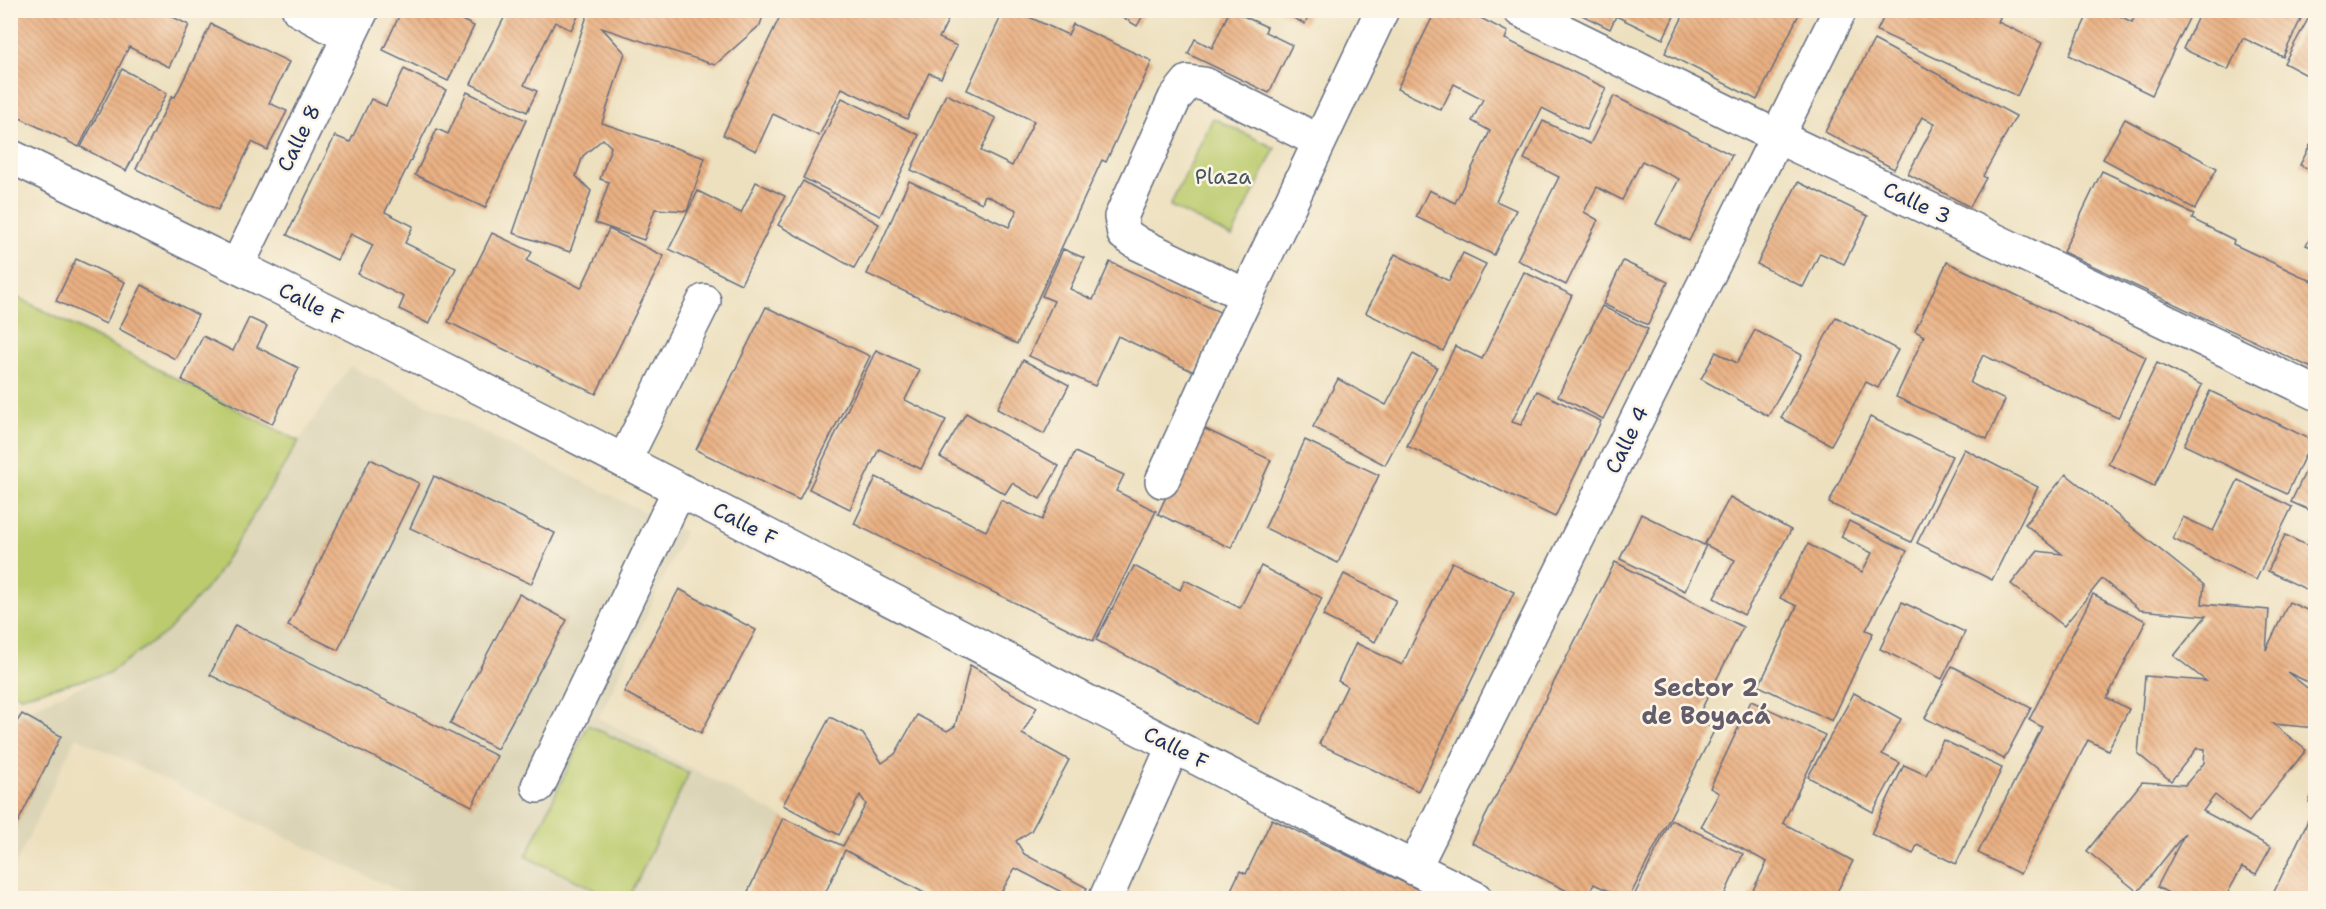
<svg xmlns="http://www.w3.org/2000/svg" width="2326" height="909" viewBox="0 0 2326 909" font-family="'Shantell Sans',sans-serif">
<style>
.built{fill:#dbd4b6}
.green{fill:#bbcb6d;stroke:#6b7d66;stroke-width:1.5}
.building{fill:url(#building-back-hatch)}
.lines{fill:none;stroke-linecap:round;stroke-linejoin:round}
.minor-casing{stroke:#646d80;stroke-width:36}
.minor{stroke:#fff;stroke-width:33}
.labels{text-anchor:middle;stroke-width:5;stroke-linejoin:round;paint-order:stroke}
.street-label{font-size:21px;fill:#1b2f5e;stroke:#fcf5e5}
.park-label{font-size:21px;fill:#435662;stroke:#fcf5e5}
.quarter-label{font-size:24px;font-weight:bold;fill:#635c6b;stroke:#fcf5e5}
</style>
<defs>
<pattern id="building-back-hatch" width="6" height="6" patternUnits="userSpaceOnUse" patternTransform="scale(1.5)"><rect width="6" height="6" fill="#eab082"/><path d="M-1 5l2 2M0 0l6 6M5-1l2 2" fill="none" stroke="#bd906e"/></pattern>
</defs>
<rect width="100%" height="100%" fill="#fcf5e5"/>
<filter id="ink" filterUnits="userSpaceOnUse"><feTurbulence type="fractalNoise" baseFrequency=".0167" numOctaves="2"/><feDisplacementMap in="SourceGraphic" scale="12" xChannelSelector="R" yChannelSelector="G"/><feConvolveMatrix kernelMatrix="1 2 1 2 8 2 1 2 1" color-interpolation-filters="sRGB"/></filter>
<filter id="wash" filterUnits="userSpaceOnUse"><feTurbulence type="fractalNoise" baseFrequency=".008" numOctaves="4" result="noise"/><feDisplacementMap in="SourceGraphic" scale="24" xChannelSelector="R" yChannelSelector="G"/><feGaussianBlur stdDeviation="1.35" result="paint"/><feColorMatrix in="noise" values="0 0 0 0 0 0 0 0 0 0 0 0 0 0 0 0 0 1.4 0 .05"/><feComposite in="paint" operator="in"/></filter>
<g filter="url(#wash)">
<rect width="100%" height="100%" fill="#ede0bf"/>
<path class="built" d="M350,366l335,166 -86,186 184,100 -42,80h-328l-337,-161 -65,137v-168l12,6 84,-38 60,-42 47,-53 85,-138z"/>
<g class="green">
<path d="M1213,118l62,30 -43,89 -62,-31z"/>
<path d="M11,294l288,147 -85,138 -47,53 -60,42 -86,22 -11,-5z"/>
<path d="M588,725l101,48 -60,125h-16l-87,-41z"/>
</g>
<g id="blocks">
<g class="building">
<path d="M10,10h149l30,15 -20,42 -40,-20 -50,100 -69,-34z"/>
<path d="M402,10h40l32,16 -26,55 -65,-31z"/>
<path d="M508,10h73l-10,20 -16,-8 -31,63 13,6 -10,21 -56,-28z"/>
<path d="M589,10h176l-5,15 -45,40 -113,-37 23,25 -23,70 103,35 -18,53 -32,-2 -11,31 -49,-17 14,-41 -9,-3 11,-32 -8,-8 -20,17 -7,20 15,15 -21,61 -57,-19z"/>
<path d="M783,10h20l8,4 2,-4h49l12,6 2,-6h51l21,10 -9,18 18,8 -16,32 -12,-5 -22,46 -65,-31 -23,48 -46,-22 -17,37 -33,-16z"/>
<path d="M1004,10h10l54,25 5,-11 79,37 -46,101 -4,-2 -85,184 -150,-70 42,-93 100,46 8,-17 -32,-15 -3,8 -71,-33 35,-76 50,24 -15,33 31,15 22,-45 -67,-31z"/>
<path d="M1110,10h36l-9,16z"/>
<path d="M1230,10l37,17 -2,5 27,13 -23,48 -81,-39 7,-15 17,9z"/>
<path d="M1278,10h33l-6,14z"/>
<path d="M1436,10h29l43,22 -3,7 101,49 -20,42 -44,-22 -46,93 20,9 -22,45 -78,-38 13,-27 26,13 35,-72 -18,-10 11,-22 -29,-15 -13,26 -44,-21z"/>
<path d="M1572,10h105l-14,29 -47,-23 -6,13z"/>
<path d="M1686,10h115l-44,90 -92,-47z"/>
<path d="M1887,10h116l-5,12 44,21 -25,53 -140,-65z"/>
<path d="M2090,10h18l24,12 6,-12h55l-41,85 -83,-40z"/>
<path d="M2201,10h104l-22,47 -40,-19 -15,32 -45,-21z"/>
<path d="M2313,10h3v70l-32,-17z"/>
<path d="M211,24l78,38 -20,41 18,8 -20,39 -15,-8 -34,68 -82,-41 36,-73 3,1z"/>
<path d="M1874,40l142,76 -33,60 3,2 -16,29 -62,-33 27,-51 -13,-6 -28,52 -69,-37z"/>
<path d="M122,69l45,24 -41,78 -45,-24z"/>
<path d="M404,69l42,21 -61,122 28,14 -8,17 51,25 -27,56 -30,-15 5,-12 -46,-23 15,-29 -22,-11 -14,26 -50,-25 48,-99 15,6 21,-43 15,7z"/>
<path d="M467,92l59,28 -41,88 -70,-33 22,-46 11,5z"/>
<path d="M1614,96l118,59 -43,86 -33,-17 23,-45 -37,-18 -20,39 -25,-13 -13,25 14,8 -32,65 -49,-25 42,-83 -35,-18 19,-38 47,23z"/>
<path d="M842,98l77,37 -39,81 -77,-38z"/>
<path d="M2125,119l92,49 -22,41 -92,-50z"/>
<path d="M2316,134v38l-16,-7z"/>
<path d="M2102,171l92,43 -2,5 42,21 -1,4 83,39v87l-253,-118z"/>
<path d="M803,181l76,43 -25,44 -76,-43z"/>
<path d="M756,182l29,14 -44,88 -72,-35 29,-58 43,22z"/>
<path d="M1798,182l70,34 -24,48 -24,-11 -17,34 -46,-23z"/>
<path d="M2316,226v23l-10,-4z"/>
<path d="M609,229l55,27 -68,138 -148,-72 44,-89 40,19 -5,9 54,27z"/>
<path d="M1063,249l21,9 -14,31 23,11 17,-38 112,51 -28,59 -76,-36 -23,50 -66,-30 25,-55 -12,-5z"/>
<path d="M1463,253l23,11 -43,87 -77,-38 29,-59 54,27z"/>
<path d="M76,259l49,23 -19,42 -50,-23z"/>
<path d="M1623,261l45,21 -20,43 -45,-21z"/>
<path d="M1947,262l199,95 -28,61 -135,-63 -13,28 35,17 -18,39 -91,-42 28,-61 -9,-5z"/>
<path d="M1524,272l48,23 -60,127 9,3 16,-34 64,30 -46,96 -148,-71 48,-100 27,13z"/>
<path d="M142,285l56,30 -23,44 -56,-30z"/>
<path d="M1602,306l46,23 -45,90 -45,-23z"/>
<path d="M766,307l104,49 -71,144 -103,-50z"/>
<path d="M1836,317l62,33 -20,38 -12,-6 -35,63 -50,-27z"/>
<path d="M249,318l18,8 -10,21 42,21 -27,56 -90,-44 21,-44 30,15z"/>
<path d="M1755,330l47,25 -34,61 -67,-37 15,-27 21,11z"/>
<path d="M876,350l44,20 -15,30 41,20 -25,49 -42,-20 -29,60 -41,-20z"/>
<path d="M1413,354l24,13 -52,98 -72,-38 25,-48 48,26z"/>
<path d="M1023,360l46,25 -25,49 -47,-25z"/>
<path d="M2157,363l45,22 -48,101 -46,-22z"/>
<path d="M2210,391l102,49 -25,54 -103,-49z"/>
<path d="M966,413l93,53 -19,33 -28,-16 -7,11 -65,-37z"/>
<path d="M1870,417l82,39 -41,86 -82,-39z"/>
<path d="M1199,426l72,34 -40,88 -73,-34z"/>
<path d="M1305,440l74,35 -41,88 -73,-35z"/>
<path d="M1964,449l74,38 -46,93 -75,-37z"/>
<path d="M2316,449v64l-25,-11z"/>
<path d="M1075,452l49,23 -8,16 40,20 -63,130 -239,-117 22,-47 110,54 15,-31 41,20z"/>
<path d="M370,459l49,24 -81,167 -50,-24z"/>
<path d="M2066,474l138,111 -2,19 67,6 -3,40 23,-48 27,12v72l-29,-14 29,23v33l-43,-4 33,26 -57,72 -34,-27 -12,16 68,36 -15,27 -14,-7 -17,31h-47l-21,-11 28,-54 -47,59 -51,-41 55,-69 43,3 19,-22 1,-14 -8,-1 -26,33 -33,-27 7,-78 61,5 -32,-25 32,-40 -66,-6 -38,-31 -38,47 -53,-42 26,-33 25,3 -37,-30z"/>
<path d="M434,476l121,57 -24,51 -121,-56z"/>
<path d="M2238,480l54,27 -36,73 -83,-41 10,-22 30,14z"/>
<path d="M1730,497l61,33 -47,85 -30,-17 21,-38 -29,-15 -21,46 -65,-32 21,-45 63,31z"/>
<path d="M1849,521l58,30 -41,79 7,3 -41,88 -73,-35 38,-80 -17,-8 28,-54 54,28 10,-19 -31,-16z"/>
<path d="M2285,535l25,12 6,-11v58l-48,-23z"/>
<path d="M1452,562l62,30 -96,199 -99,-47 28,-58 -9,-5 18,-38 46,22z"/>
<path d="M1615,562l128,65 -47,93 19,9 -86,169h-6l-29,-14 -7,14h-6l-109,-55z"/>
<path d="M1134,566l46,24 5,-10 55,28 21,-42 61,32 -64,126 -162,-84z"/>
<path d="M1344,574l52,26 -21,42 -52,-26z"/>
<path d="M679,589l77,41 -55,103 -77,-41z"/>
<path d="M519,594l48,26 -70,129 -47,-25z"/>
<path d="M2093,594l53,27 -39,77 22,11 -21,41 -20,-10 -68,134 -42,-21 64,-126 -13,-7z"/>
<path d="M1902,602l63,30 -23,47 -62,-30z"/>
<path d="M235,625l262,131 -25,50 -262,-131z"/>
<path d="M970,665l16,9 15,13 36,20 -15,27 47,26 -38,71 -15,10 8,13 63,34 -5,10h-9l-58,-30 -17,30h-56l-14,-3 -83,-45 -22,48h-78l38,-80 60,28 23,-42 -6,-9 -21,40 -56,-30 47,-88 33,17 19,29 13,-9 22,-39 30,16 8,-5z"/>
<path d="M1952,666l79,42 -27,51 -79,-41z"/>
<path d="M1854,693l47,26 -19,35 18,9 -27,49 -65,-35z"/>
<path d="M1751,701l74,34 -42,88 70,38 -16,31 4,2 -2,4h-90l18,-36 -66,-35 18,-34 -9,-5z"/>
<path d="M22,714l39,22 -51,102v-106z"/>
<path d="M1943,740l59,28 -46,96 -39,-19 -4,9 -42,-20 33,-69 22,10z"/>
<path d="M2315,786h1v19l-7,-3z"/>
<path d="M2312,812l4,1v85h-33l-10,-4z"/>
<path d="M1272,819l164,79h-209l13,-27 6,3z"/>
<path d="M1671,820l72,34 -20,44h-90z"/>
</g>
</g>
</g>
<g filter="url(#ink)">
<use href="#blocks" fill-opacity="0" stroke="#646d80" stroke-width="1.5"/>
<g class="lines">
<g class="minor-casing">
<g id="minor">
<path d="M299,10l50,27"/>
<path d="M1520,10l258,127 538,256"/>
<path d="M10,156c226,109 450,220 672,335 264,137 527,276 793,407"/>
<path d="M237,266l125,-256"/>
<path d="M1247,296l-108,-52 -15,-10 -3,-17 54,-119 13,-16 16,2 115,57"/>
<path d="M624,461l80,-160"/>
<path d="M1162,481l74,-163 146,-308"/>
<path d="M538,786l141,-296"/>
<path d="M1414,868l426,-858"/>
<path d="M1106,898l67,-151"/>
</g>
</g>
<use href="#minor" class="minor"/>
</g>
</g>
<g class="labels">
<g class="street-label">
<text transform="translate(299 138) rotate(-64)" y="7">Calle 8</text>
<text transform="translate(1917 203) rotate(25)" y="7">Calle 3</text>
<text transform="translate(311 304) rotate(27)" y="7">Calle F</text>
<text transform="translate(1627 440) rotate(-64)" y="7">Calle 4</text>
<text transform="translate(745 524) rotate(28)" y="7">Calle F</text>
<text transform="translate(1176 748) rotate(27)" y="7">Calle F</text>
</g>
<g class="park-label">
<text x="1223" y="184">Plaza</text>
</g>
<g class="quarter-label">
<text x="1706" y="696">Sector 2<tspan x="1706" dy="28">de Boyacá</tspan></text>
</g>
</g>
<rect width="2326" height="909" fill="none" stroke="#fcf5e5" stroke-width="36"/>
</svg>
